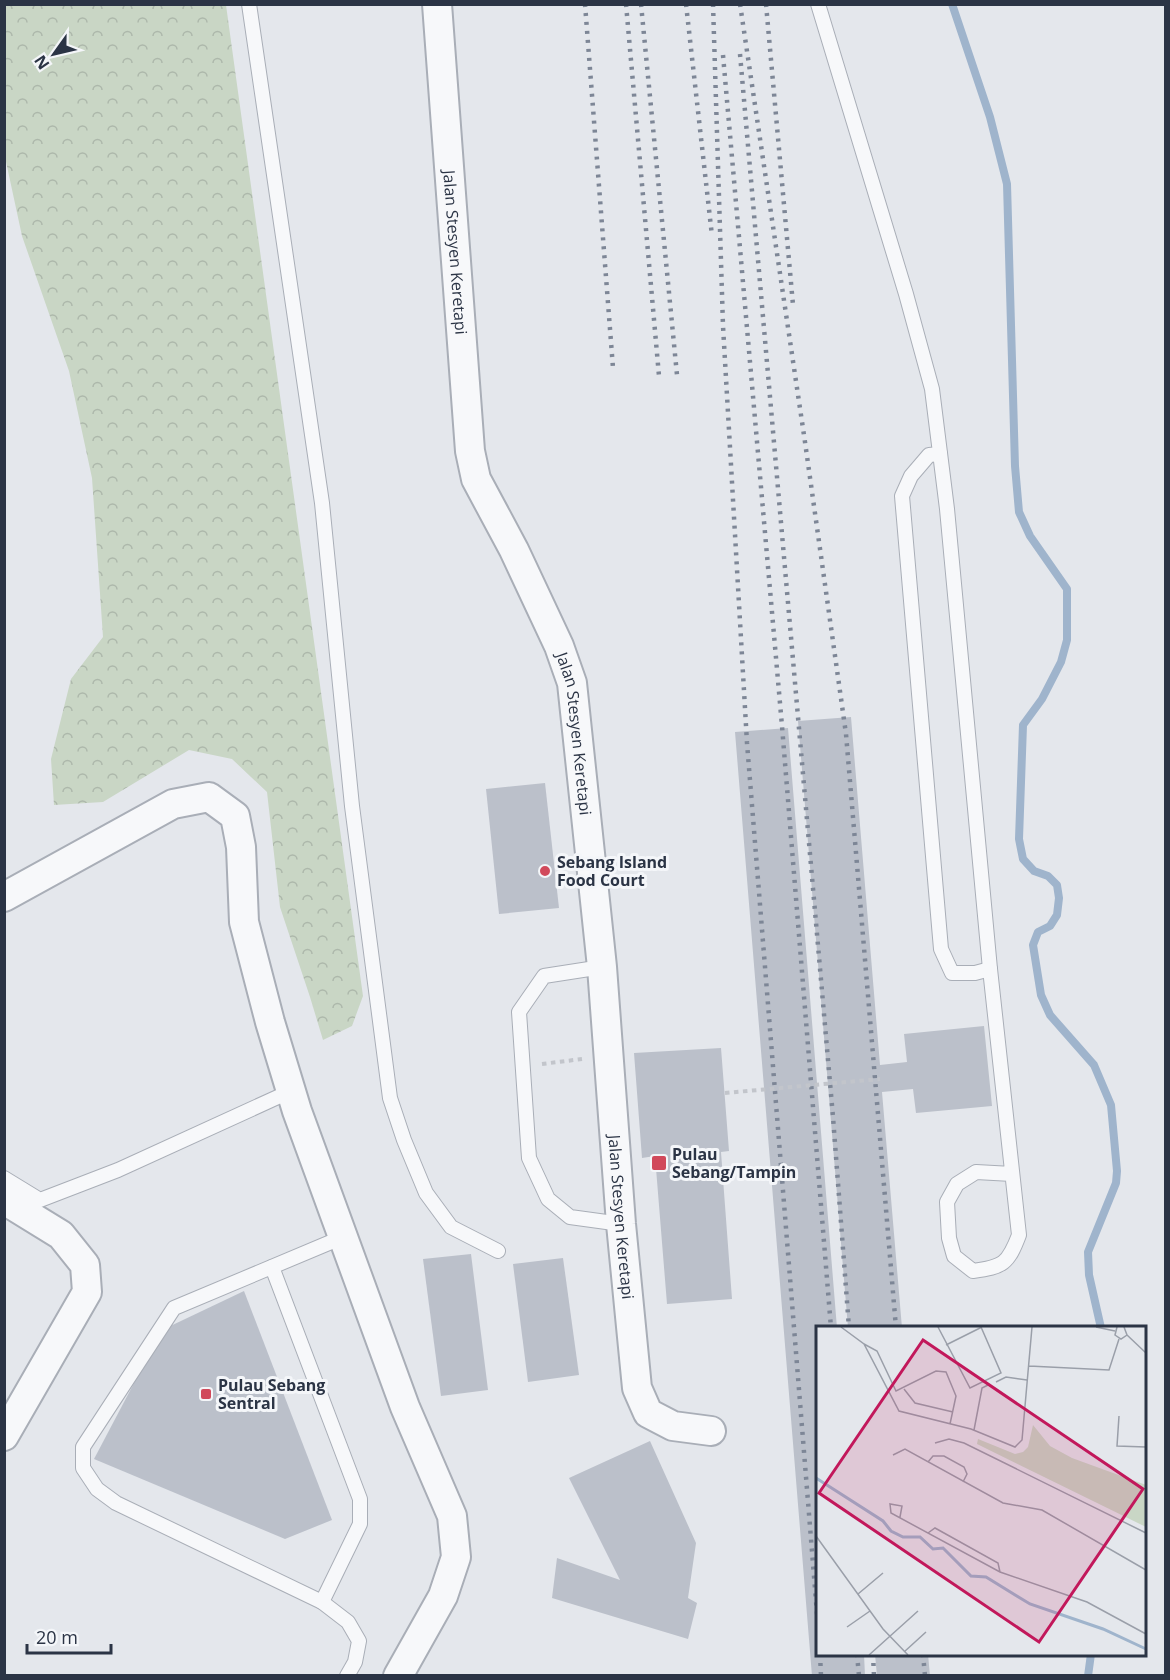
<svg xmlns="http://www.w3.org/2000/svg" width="1170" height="1680" viewBox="0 0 1170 1680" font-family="'Open Sans',sans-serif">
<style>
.forest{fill:url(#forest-crowns)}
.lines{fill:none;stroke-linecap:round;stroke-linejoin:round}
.stream{stroke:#9fb4cc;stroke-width:8}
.building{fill:#bbc0ca}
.service-casing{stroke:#a9aeb7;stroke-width:16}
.minor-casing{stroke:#a9aeb7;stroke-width:32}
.path{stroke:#c2c5cb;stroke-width:4;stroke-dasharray:4.5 4.5;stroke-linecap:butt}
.service{stroke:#f7f8fa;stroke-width:14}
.minor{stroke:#f7f8fa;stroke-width:28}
.rail{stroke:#7d8696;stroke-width:4.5;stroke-dasharray:3 6;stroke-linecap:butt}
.path-bridge{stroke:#c2c5cb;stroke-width:4;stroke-dasharray:4.5 4.5;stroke-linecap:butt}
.poi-dot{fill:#d1495b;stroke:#f4f6f9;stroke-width:2}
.labels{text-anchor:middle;stroke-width:6;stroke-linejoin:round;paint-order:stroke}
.street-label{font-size:16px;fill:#2b3445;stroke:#f4f6f9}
.poi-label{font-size:16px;font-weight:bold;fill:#2b3445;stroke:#f4f6f9;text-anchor:start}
.inset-river{fill:none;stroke:#9fb4cc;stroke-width:3}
.inset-road{fill:none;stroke:#9a9fa9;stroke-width:1.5}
.view{fill:#c2185b;fill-opacity:0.15;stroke:#c2185b;stroke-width:3}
.inset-edge{fill:none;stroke:#2b3445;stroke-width:3}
</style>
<defs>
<pattern id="forest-crowns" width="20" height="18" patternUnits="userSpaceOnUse" patternTransform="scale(1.5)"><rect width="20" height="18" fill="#c9d6c5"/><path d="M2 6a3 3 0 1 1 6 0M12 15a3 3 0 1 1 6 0" fill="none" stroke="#adb8ab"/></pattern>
</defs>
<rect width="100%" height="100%" fill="#e4e7ec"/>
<path class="forest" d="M4,5h222l137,991 -11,30 -29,14 -13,-43 -30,-90 -13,-115 -35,-33 -43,-9 -86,52 -49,3 -3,-46 20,-80 32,-42 -11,-159 -23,-107 -47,-135 -17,-79z"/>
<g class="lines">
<g class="stream">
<path d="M952,4l38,113 17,67 8,282 4,46 11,24 37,53v51l-6,22 -19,37 -19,26 -4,114 4,20 11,12 14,5 9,9 2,13 -2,17 -7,11 -12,6 -5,13 8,50 9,20 44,50 17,40 6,66 -1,12 -28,69 1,23 12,53"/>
<path d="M1088,1676l3,-22"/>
</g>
</g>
<g class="building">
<path d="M851,717l29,348 27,-3 -3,-28 80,-8 8,80 -76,7 -3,-24 -31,3 20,236h-54l-50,-607z"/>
<path d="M788,728l49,600h-19v326h46l1,22h-53l-77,-944z"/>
<path d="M545,783l14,125 -60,6 -13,-125z"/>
<path d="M721,1048l8,103 -8,1 11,147 -65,5 -12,-148 -13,2 -8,-105z"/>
<path d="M471,1254l17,136 -47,6 -18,-137z"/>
<path d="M563,1258l16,117 -51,7 -15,-118z"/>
<path d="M244,1291l88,229 -47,19 -191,-80 68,-129z"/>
<path d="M650,1441l46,102 -8,55 9,5 -9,36 -136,-41 5,-40 63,22 -51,-102z"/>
<path d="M875,1654h53l2,22h-53z"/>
</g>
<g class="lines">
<g class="service-casing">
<g id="service">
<path d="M249,4l73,499 30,303 38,292 14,42 22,53 25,34 47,24"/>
<path d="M818,4l88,290 26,95 15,120 43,460 29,266c-11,29 -16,32 -46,36l-19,-15 -5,-18 -2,-36 10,-18 19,-12 36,2"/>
<path d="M940,454l-11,1 -18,21 -9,20 39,453 11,24h23l15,-4"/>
<path d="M602,967l-58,9 -25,36 10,146 19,41 22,18 51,7"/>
<path d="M4,1178l36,22 78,-30 173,-79"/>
<path d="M343,1237l-169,71 -91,139v21l14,21 19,14 206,99 26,20 11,19 -4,21 -8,14"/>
<path d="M272,1267l88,232v25l-38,78"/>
</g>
</g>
<g class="minor-casing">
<g id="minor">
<path id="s1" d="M437,4l33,447 6,28 38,71 45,96 13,37 30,284 19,257 16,164 11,25 25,13 38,5"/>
<path d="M4,897l169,-93 36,-7 26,19 6,31 3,75 26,100 27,89 108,296 47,109 4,41 -13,39 -45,80"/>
<path d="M4,1200l57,35 24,30 2,27 -83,144"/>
</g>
</g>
<path class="path" d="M542,1064l40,-5"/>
<use href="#service" class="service"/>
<use href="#minor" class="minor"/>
<g class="rail">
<path d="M585,4l28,364"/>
<path d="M626,4l33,372"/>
<path d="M641,4l36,371"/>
<path d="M686,4l26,232"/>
<path d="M713,4l10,322 24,417 71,883"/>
<path d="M740,4l65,438 41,292 50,594"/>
<path d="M766,4l27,301"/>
<path d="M740,54l93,1063 16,211"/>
<path d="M723,55l59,671 49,602"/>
<path d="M820,1654l1,22"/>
<path d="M857,1654l2,22"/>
<path d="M873,1654l1,22"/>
<path d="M923,1654l2,22"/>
</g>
<path class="path-bridge" d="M725,1093l155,-14"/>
</g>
<g class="poi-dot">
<circle cx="545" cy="871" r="6"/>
<rect x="651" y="1155" width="16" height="16" rx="3"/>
<rect x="200" y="1388" width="12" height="12" rx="3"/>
</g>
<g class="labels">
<g class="street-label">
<text dy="6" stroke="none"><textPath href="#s1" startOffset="249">Jalan Stesyen Keretapi</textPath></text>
<text dy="6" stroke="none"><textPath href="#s1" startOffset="753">Jalan Stesyen Keretapi</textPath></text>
<text dy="6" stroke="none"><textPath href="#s1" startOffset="1239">Jalan Stesyen Keretapi</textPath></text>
</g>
<g class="poi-label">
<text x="557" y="868">Sebang Island<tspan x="557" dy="18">Food Court</tspan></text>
<text x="672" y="1160">Pulau<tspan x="672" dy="18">Sebang/Tampin</tspan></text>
<text x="218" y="1391">Pulau Sebang<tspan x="218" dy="18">Sentral</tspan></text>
</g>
</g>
<g transform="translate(816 1326)">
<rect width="330" height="330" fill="#e4e7ec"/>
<path d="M217,99l17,21 22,12 74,27v42l-169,-83 1,-5 37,15 8,-2 5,-5z" fill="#c9d6c5"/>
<path class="inset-river" d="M0,152l67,43 8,10 12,6h17l13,12 10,-1 28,28 15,1 44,27 73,25 43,20"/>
<path class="inset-road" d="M25,1l23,17 35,67 72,18 44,18 7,-7 10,-113M122,1l32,61 31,-15 -20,-46M280,1l19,4M301,1l-2,8 6,4 6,-4 -3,-8M311,9l19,18M48,18l13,7 19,40 40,-20 10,1 10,24 -6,28M130,19l36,-18M213,40l80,4 10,-31M180,56l10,-5 21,3M88,63l11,14 38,9M303,90l-2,30 29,1M158,104l8,-42 6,-3M119,117l14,-4 15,4 182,90M77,129l12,-6 98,54 39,7 104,60M112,136l5,-6h11l20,11 3,7 -4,8M84,191l2,-11 -12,-2 1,9 109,59 87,30 59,32M112,207l7,-5 63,35 2,9M0,210l67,93 25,26M42,268l25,-21M31,301l23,-16M88,326l22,-20M53,329l49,-44"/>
<path class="view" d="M107,14l220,149 -104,153 -220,-149z"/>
<rect width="330" height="330" class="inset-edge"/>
</g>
<rect width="1170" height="1680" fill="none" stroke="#2b3445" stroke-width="12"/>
<g transform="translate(54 54) rotate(236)" stroke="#f4f6f9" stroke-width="4.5" paint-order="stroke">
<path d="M0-4.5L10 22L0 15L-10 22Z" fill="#2b3445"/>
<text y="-9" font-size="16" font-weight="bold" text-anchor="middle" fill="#2b3445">N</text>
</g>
<path d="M27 1644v9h84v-9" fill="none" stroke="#2b3445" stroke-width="3"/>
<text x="36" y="1644" font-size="18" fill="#2b3445" stroke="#f4f6f9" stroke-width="4.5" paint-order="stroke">20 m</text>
</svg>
